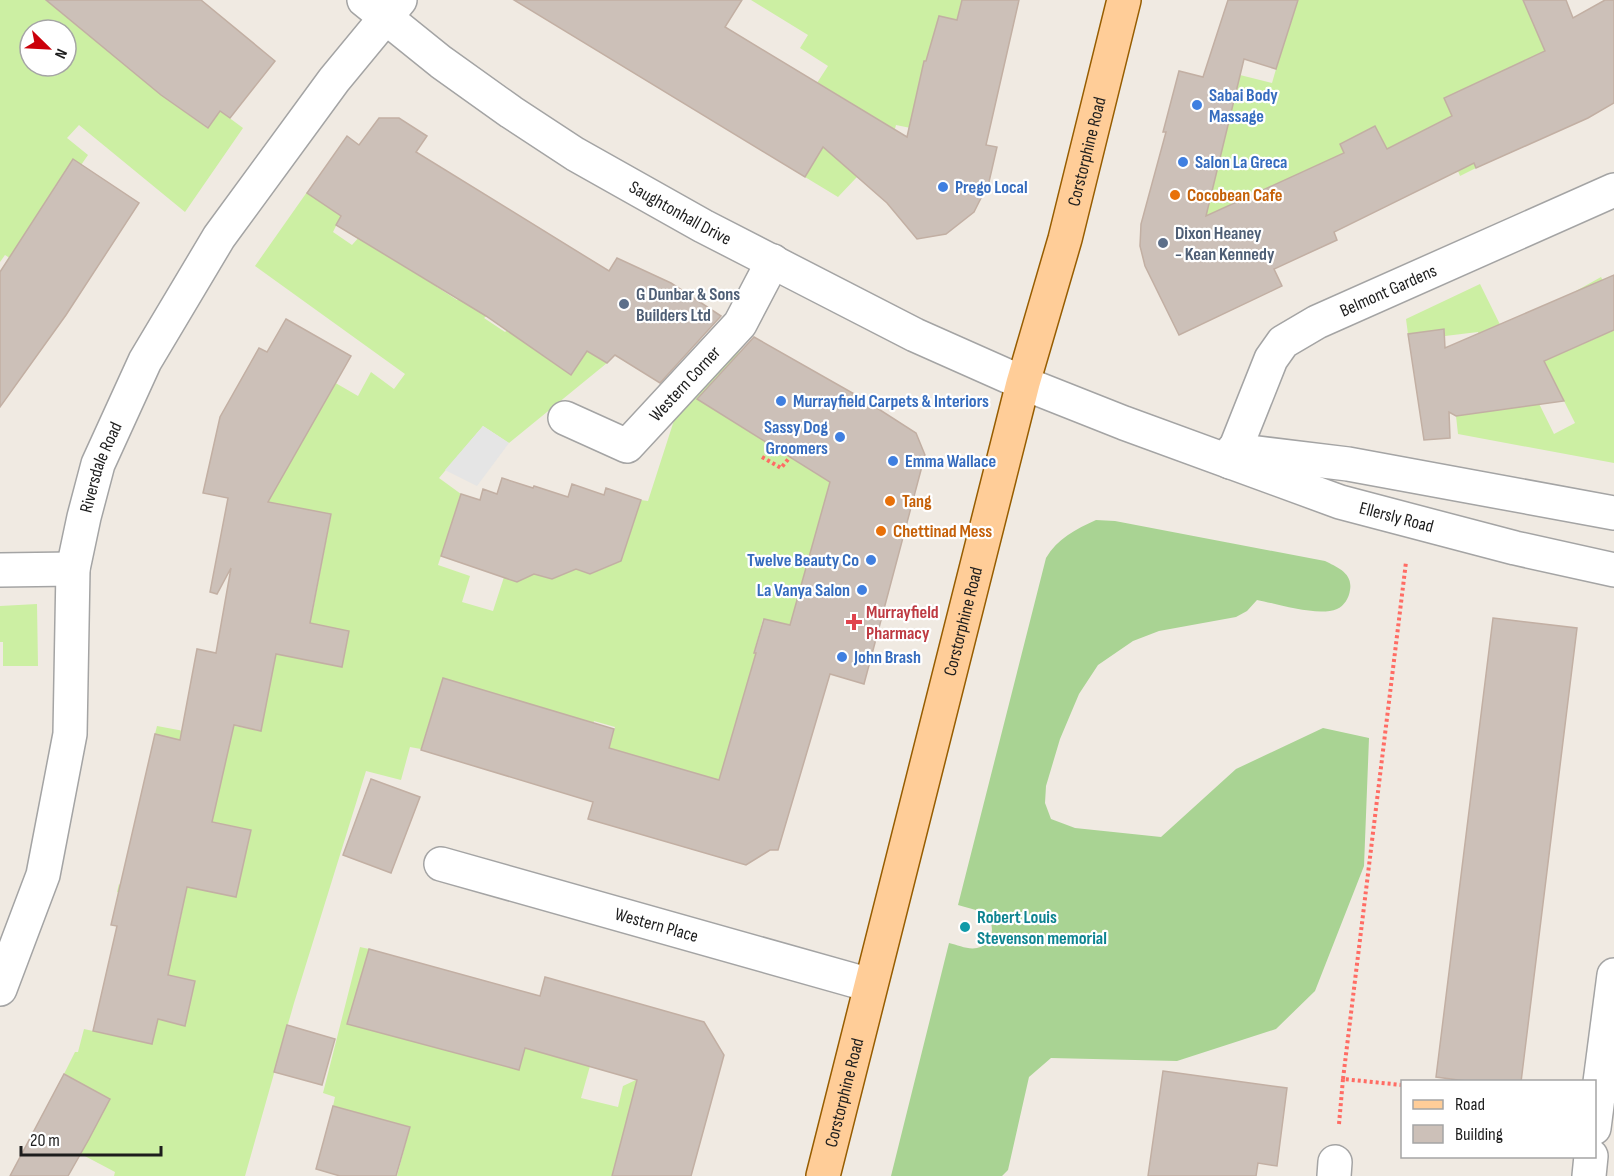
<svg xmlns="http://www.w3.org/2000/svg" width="1614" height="1176" viewBox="0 0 1614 1176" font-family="'Sofia Sans Condensed',sans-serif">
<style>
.grass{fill:#ccefa3;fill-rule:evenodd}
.forest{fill:#a9d393}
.parking{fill:#e5e5e5}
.building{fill:#ccc0b8;stroke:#c2afa3;stroke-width:1.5}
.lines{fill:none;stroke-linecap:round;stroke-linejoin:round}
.minor-casing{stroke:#a4a4a4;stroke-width:36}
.tertiary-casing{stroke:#a4a4a4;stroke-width:36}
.primary-casing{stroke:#975d00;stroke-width:36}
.path{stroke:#ff6c64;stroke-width:4;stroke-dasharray:3 3;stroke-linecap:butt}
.minor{stroke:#fff;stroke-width:33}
.tertiary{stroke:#fff;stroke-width:33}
.primary{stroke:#ffcd98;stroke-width:33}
.shop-dot{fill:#3f7fe0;stroke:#fff;stroke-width:2}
.food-dot{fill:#e8710a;stroke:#fff;stroke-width:2}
.service-dot{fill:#5c6f8a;stroke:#fff;stroke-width:2}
.health-dot{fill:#e0444e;stroke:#fff;stroke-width:2}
.culture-dot{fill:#0f9aa8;stroke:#fff;stroke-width:2}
.labels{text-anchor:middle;stroke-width:4.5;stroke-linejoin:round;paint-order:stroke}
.shop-label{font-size:18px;font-weight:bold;fill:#366cbe;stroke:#fff;text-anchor:start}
.street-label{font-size:18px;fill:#1d1d1d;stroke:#fff}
.food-label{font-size:18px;font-weight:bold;fill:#c56008;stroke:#fff;text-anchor:start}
.service-label{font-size:18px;font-weight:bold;fill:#4e5e75;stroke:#fff;text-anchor:start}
.health-label{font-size:18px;font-weight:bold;fill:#be3a42;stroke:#fff;text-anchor:start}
.culture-label{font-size:18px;font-weight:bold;fill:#0d838f;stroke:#fff;text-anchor:start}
</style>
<rect width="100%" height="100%" fill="#f0eae2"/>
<g class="grass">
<path d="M0,0h47l113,94 47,34 13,-17 23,17 -58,84 -106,-87 -12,13 21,17 -23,33 -8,-5 -13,21 15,10 -37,52 -17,-11 -5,7zM30,30h36v36h-36z"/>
<path d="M751,0h211l49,33 -72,-17 -6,20 12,29 -21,-4 -8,36 14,35 -34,-7 -4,15 -54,57 -33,-20 45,-75 -33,-19 11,-17 -28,-18 8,-13z"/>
<path d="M1296,0h245l-15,6 19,45 -101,47 32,70 -16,8 -2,-5 -11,5 -22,-46 -38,19 -12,-22 -35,17 10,22 -14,-9 -131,60 35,-142 32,8z"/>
<path d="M307,192l34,24 -8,16 19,13 26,-29 9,40 21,13 24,-19 27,18 -22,19 20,13 23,-19 27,18 -23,19 21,14 23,-20 28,18 -23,19 38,25 16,-23 20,12 -98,80 -26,-17 -44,52 22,16 -23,71 32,11 -8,26 31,9 11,-34 31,-4 17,6 21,-9 4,-13 7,2 -4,11 10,4 20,-8 4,-13 9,3 18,-56 7,1 29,-90 73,-78 -42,73 122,76 -39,143 -28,-6 -9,33 2,1 -37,127 -110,-32 6,-21 -21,-6 -7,23 -17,-28 -127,-38 -22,71 -11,-2 -9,33 -35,-9 -72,232 -49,173h-131l1,-4 -34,-18 28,-55 -45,-25 11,-22h3l6,-23 68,15 6,-25 27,6 10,-44 -27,-6 15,-67 -66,-16 2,-8 1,1 4,-13 112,24 15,-66 -39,-8 16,-71 -73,-17 2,-8 43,8 3,-14 58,11 15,-77 66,13 7,-35 -125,-25 3,-13 86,16 18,-95 -86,-17 1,-43 -33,-7 3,-10 104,-64 38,22 13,-24 23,17 11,-15 -150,-108z"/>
<path d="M1601,277l13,25v161l-156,-29 -2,-18 33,-5 -11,-79 -33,4 -1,-6 -36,4 -2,-15 74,-35 74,150 21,-11 -31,-62 53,-23 -21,-47z"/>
<path d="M37,604l1,62h-35v-24h-3v-36z"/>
<path d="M360,947l9,2 -21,75 171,46 6,-22 65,18 -9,32 37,9 5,-21 15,-7 -26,97h-215l13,-49 -77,-21 2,-9 -12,-4z"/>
</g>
<path class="forest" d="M1096,520l19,1 210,40c12,6 28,12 25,29 -1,8 -6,16 -13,19 -19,8 -59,-5 -80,-9l-10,11 -11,6 -77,14 -26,10 -35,24 -19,29 -19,45 -14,47 -1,17 6,16 24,9 86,9 75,-68 87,-41 46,10 -5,128 -49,125 -39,38 -99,32 -126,-3 -22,19 -21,93 -6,6h-111l58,-233c9,2 19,7 28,5 16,-3 20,-23 8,-33 -7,-6 -18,-7 -27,-10l88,-347c11,-19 30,-29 50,-38z"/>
<path class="parking" d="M483,426l26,17 -32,43 -32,-16z"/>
<g class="building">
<path d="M46,0h155l74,61 -45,57 -10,-7 -12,17 -47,-33z"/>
<path d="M514,0h228l-17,27 182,110 17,-76h2l13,-45 18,4 5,-20h57l-33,145 11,2 -8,35 -15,30 -28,22 -29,5 -30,-36 -64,-56 -18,30z"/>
<path d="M1228,0h70l-22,69 -32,-10 -38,157 138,-63 -4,-9 35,-18 12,23 65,-33 -8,-18 101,-47 -22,-51h43l7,18 32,-18h9v103l-26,15 -112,50 -2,-5 -140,69 3,8 -63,29 8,17 -103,49 -34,-69 -5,-20 1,-22 25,-92h-3l16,-61 24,6z"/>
<path d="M379,118h20l28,18 -11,16 193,119 8,-13 54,25 50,33 -61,67 -45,-28 -8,8 -20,-12 -16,24 -85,-59 -150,-91 5,-9 -34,-23 40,-57 12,9z"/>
<path d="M73,159l66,44 -73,112 -66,92v-135z"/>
<path d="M1614,275v55l-70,31 20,40 -108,15 -7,-4 1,26 -26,2 -16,-106 36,-5 1,19z"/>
<path d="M286,319l65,37 -83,146 63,12 -21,109 39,8 -7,36 -66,-13 -15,77 -27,-6 -22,97 39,8 -15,67 -49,-10 -19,88 27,6 -10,45 -27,-7 -6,25 -59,-13 24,-105 -6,-1 44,-191 25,6 17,-91 19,4 15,-85 -14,26 -7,-2 18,-94 -25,-5 17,-76 39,-69 8,4z"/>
<path d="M754,337l109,62 53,34 9,22 -61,229 -34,-10 -52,176h-8l-24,15 -158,-46 5,-17 -172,-52 22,-72 171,51 -5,19 110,32 37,-127h-2l10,-34 26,6 40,-143 -133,-83z"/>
<path d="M502,478l31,10 1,-2 34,11 4,-13 32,11 2,-7 35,12 -20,61 -31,13 -14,-5 -24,10 -18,-5 -17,8 -76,-26 20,-62 19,6 3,-11 14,5z"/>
<path d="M1493,618l84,10 -56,454h-48l-37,-5z"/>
<path d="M371,779l49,18 -29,76 -48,-18z"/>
<path d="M369,949l171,47 5,-19 159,45 20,33 -33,121h-79l25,-96 -112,-32 -6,22 -172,-46z"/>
<path d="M287,1025l48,14 -13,46 -48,-13z"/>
<path d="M1163,1071l124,17 -10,78 -19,-3 -2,13h-108z"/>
<path d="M64,1074l46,25 -21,40 -21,37h-58z"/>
<path d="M333,1106l77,21 -14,49h-56l-24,-7z"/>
</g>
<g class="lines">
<g class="minor-casing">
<g id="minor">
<path id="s1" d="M565,418l62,28 113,-122 33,-63"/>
<path id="s2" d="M1230,462l41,-103 12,-17 34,-20 297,-132"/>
<path d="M0,570l73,-1"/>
<path id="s3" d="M441,864l429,121"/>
<path id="s4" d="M0,989l43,-114 27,-141 3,-165 11,-52 14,-53 47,-103 74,-124 115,-157 66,-80"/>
<path d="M1594,1128l20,-153"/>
<path d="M1334,1176l1,-14"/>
<path d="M1589,1176l2,-20"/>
</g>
</g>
<g class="tertiary-casing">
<g id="tertiary">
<path id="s5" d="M364,0l77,62 70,50 64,42 128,72 212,109 108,48 101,40 216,79 175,46 99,22"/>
<path d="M1233,450l115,14 266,49"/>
</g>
</g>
<g class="primary-casing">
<g id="primary">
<path id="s6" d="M823,1176l200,-793 42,-144 59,-239"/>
</g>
</g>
<g class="path">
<path d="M762,457l19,11 9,-11"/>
<path d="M1343,1079l63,-517"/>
<path d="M1339,1124l4,-45 59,6"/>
</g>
<use href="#minor" class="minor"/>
<use href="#tertiary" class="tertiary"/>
<use href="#primary" class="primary"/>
</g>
<g class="shop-dot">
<circle cx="1197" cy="105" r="6"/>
<circle cx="1183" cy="162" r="6"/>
<circle cx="943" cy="187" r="6"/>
<circle cx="781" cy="401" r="6"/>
<circle cx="840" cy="437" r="6"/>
<circle cx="893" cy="461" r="6"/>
<circle cx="871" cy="560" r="6"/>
<circle cx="862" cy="590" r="6"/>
<circle cx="842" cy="657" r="6"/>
</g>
<g class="food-dot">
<circle cx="1175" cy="195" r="6"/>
<circle cx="890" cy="501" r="6"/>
<circle cx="881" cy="531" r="6"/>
</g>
<g class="service-dot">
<circle cx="1163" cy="243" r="6"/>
<circle cx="624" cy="304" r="6"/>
</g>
<path class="health-dot" d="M851 613h6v6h6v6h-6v6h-6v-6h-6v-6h6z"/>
<circle class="culture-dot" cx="965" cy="927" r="6"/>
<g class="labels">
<g class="shop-label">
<text x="1209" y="101">Sabai Body<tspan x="1209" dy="21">Massage</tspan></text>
<text x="1195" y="168">Salon La Greca</text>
<text x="955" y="193">Prego Local</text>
<text x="793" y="407">Murrayfield Carpets &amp; Interiors</text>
<text x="828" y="433" text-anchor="end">Sassy Dog<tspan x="828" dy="21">Groomers</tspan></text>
<text x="905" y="467">Emma Wallace</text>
<text x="859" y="566" text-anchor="end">Twelve Beauty Co</text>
<text x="850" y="596" text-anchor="end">La Vanya Salon</text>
<text x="854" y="663">John Brash</text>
</g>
<g class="street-label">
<text dy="6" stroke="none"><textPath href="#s6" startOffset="1058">Corstorphine Road</textPath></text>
<text dy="6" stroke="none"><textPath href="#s5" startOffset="382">Saughtonhall Drive</textPath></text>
<text dy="6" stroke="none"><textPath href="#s2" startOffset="249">Belmont Gardens</textPath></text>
<text dy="6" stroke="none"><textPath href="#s1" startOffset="153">Western Corner</textPath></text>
<text dy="6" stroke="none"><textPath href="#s4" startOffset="536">Riversdale Road</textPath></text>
<text dy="6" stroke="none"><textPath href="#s5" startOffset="1162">Ellersly Road</textPath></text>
<text dy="6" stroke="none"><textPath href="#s6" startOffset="572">Corstorphine Road</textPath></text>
<text dy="6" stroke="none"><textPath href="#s3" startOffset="224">Western Place</textPath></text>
<text dy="6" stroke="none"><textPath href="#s6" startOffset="86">Corstorphine Road</textPath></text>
</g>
<g class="food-label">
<text x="1187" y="201">Cocobean Cafe</text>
<text x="902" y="507">Tang</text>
<text x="893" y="537">Chettinad Mess</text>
</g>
<g class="service-label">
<text x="1175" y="239">Dixon Heaney<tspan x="1175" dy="21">- Kean Kennedy</tspan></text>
<text x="636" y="300">G Dunbar &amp; Sons<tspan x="636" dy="21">Builders Ltd</tspan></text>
</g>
<g class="health-label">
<text x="866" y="618">Murrayfield<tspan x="866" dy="21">Pharmacy</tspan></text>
</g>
<g class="culture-label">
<text x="977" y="923">Robert Louis<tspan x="977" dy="21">Stevenson memorial</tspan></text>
</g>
</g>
<rect x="1401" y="1080" width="195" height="78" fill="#ffffff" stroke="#a5a5a5" stroke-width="1.5"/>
<rect x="1413" y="1100" width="30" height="9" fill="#ffcd98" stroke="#a5a5a5" stroke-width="1.5"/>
<text x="1455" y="1110" font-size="18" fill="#1d1d1d">Road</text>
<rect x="1413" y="1125" width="30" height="18" fill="#ccc0b8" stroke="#a5a5a5" stroke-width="1.5"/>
<text x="1455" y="1140" font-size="18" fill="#1d1d1d">Building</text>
<g transform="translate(48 48) rotate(114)"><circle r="28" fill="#ffffff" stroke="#a5a5a5" stroke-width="1.5"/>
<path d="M0-4.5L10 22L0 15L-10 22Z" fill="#cb000a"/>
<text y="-9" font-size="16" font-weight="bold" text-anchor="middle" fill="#1d1d1d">N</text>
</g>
<path d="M21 1146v9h140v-9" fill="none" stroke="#1d1d1d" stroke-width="3"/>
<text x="30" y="1146" font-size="18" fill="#1d1d1d" stroke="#ffffff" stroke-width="4.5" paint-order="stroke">20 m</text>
</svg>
